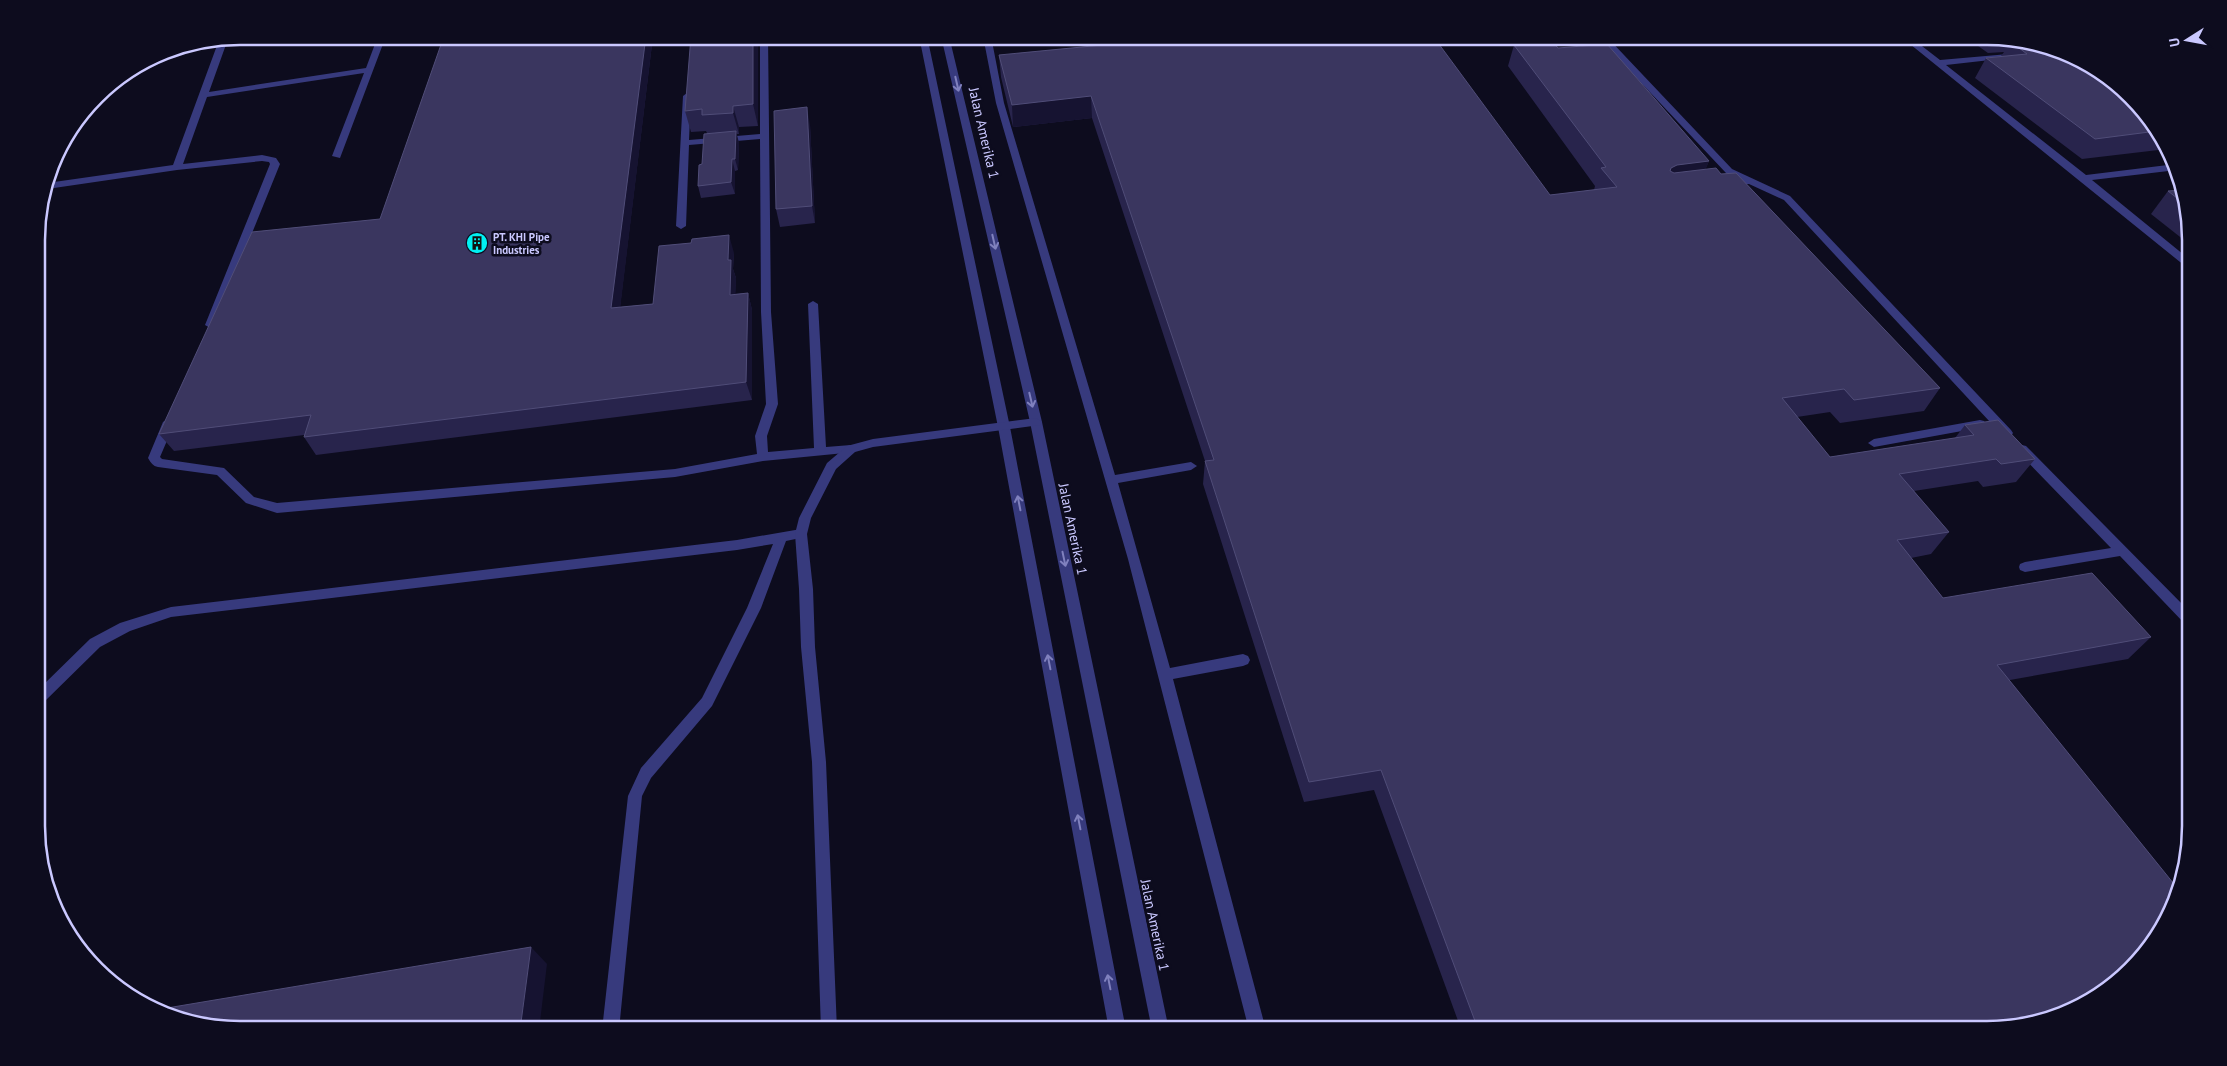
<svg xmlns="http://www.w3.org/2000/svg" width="2227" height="1066" viewBox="0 0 2227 1066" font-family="'PT Sans',sans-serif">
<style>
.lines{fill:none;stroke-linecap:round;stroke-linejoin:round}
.service{fill:#373a7d;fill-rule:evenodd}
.minor{fill:#373a7d;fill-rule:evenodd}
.wall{fill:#28244c}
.shaded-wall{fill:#161331}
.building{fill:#3a365f;stroke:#504d78}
.oneway{stroke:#8081be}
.labels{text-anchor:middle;stroke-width:5;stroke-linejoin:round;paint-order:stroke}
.far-poi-label{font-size:11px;font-weight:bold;fill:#cac8ff;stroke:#0d0c1e;text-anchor:start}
.street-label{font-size:14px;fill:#cac8ff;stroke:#0d0c1e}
.rim{fill:none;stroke:#cac8ff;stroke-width:2.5}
</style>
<rect width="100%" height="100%" fill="#0d0c1e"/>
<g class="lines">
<g class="service">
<path d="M378,36h8l-46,122 -8,-2 32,-83 -157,24 -24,67 79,-9 14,3 4,6 -66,163 -4,1 -5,-3 65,-161 -1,-2 -7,-1 -85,9 -123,18 -5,-3 5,-3 119,-17 46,-125 9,-1 -19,53 157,-24z"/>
<path d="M760,36h8l3,276 7,92 -11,32 1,16 46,-4 -6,-144 5,-3 5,3 8,143 25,-2 6,4 -2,3 -92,9 -88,16 -398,36 -31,-10 -29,-28 -59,-8c-5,-1 -7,-4 -10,-9l15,-36 6,-4 4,1 2,3 -15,35 2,2 62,9 30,29 23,6 398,-34 82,-15 -2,-18 11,-32 -5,-92 -1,-173 -71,6 -3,81 -5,3 -5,-3 7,-130 4,-3 4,3 -2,44 71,-6z"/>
<path d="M919,36h8l83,391 116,603h-17l-111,-603z"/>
<path d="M941,36h8l93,386 127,608h-17l-122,-608z"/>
<path d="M983,36h8l13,67 111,372 76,-13 6,4 -6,4 -73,13 52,185 73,-14 5,2 2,4 -2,4 -5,2 -70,13 93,351h-17l-121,-471 -132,-456z"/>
<path d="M1099,36h8l10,24 -1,2 -7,-2z"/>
<path d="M1597,36h9l126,133 58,27 221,234 2,3 -2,3h-8l-219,-236 -35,-16h-10l-2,-2 3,-2 -14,-7z"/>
<path d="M1900,36h9l31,24 80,-7 1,2 -4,2 -71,8 140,110 90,-11 1,6 -85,10 97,79v8l-4,-1z"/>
<path d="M1980,420l4,1 2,3 -2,3 -110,20 -6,-4 6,-4z"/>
<path d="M2022,445l4,1 164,166v13l-5,-1 -65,-68 -95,16 -5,-2 -1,-3 1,-3 5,-2 86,-14 -93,-96 -2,-3z"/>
<path d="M801,529l4,2 2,3 -2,3 -19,4 -25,67 -49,98 -61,72 -9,18 -23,234h-17l26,-234 13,-28 61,-70 45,-90 26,-64 -36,6 -566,67 -41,14 -30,16 -57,56 -5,2v-15l52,-51 30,-16 51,-16 566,-67z"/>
</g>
<path class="minor" d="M1036,418l6,4 -2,3 -167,22 -18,5 -19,17 -25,49 -4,16 6,55 2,58 11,115 11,268h-16l-9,-268 -11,-115 -2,-58 -4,-55 4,-16 28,-55 20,-17 26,-7z"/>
</g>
<g class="wall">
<path d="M653,36l-33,271 33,-3 81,-51 -1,16 3,9 -1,16 13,-1 4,17v90l-436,55 -12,-18v-2l-130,16 -15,-17 221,-215z"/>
<path d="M758,36v90l-19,1v7h-3l3,9 -1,27 -3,1v23l-34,4 -3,-12 4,-22 5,-31 -1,-2 -15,1 -6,-21z"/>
<path d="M1964,36h23l78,16 84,64 18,33 -85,10 -107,-81 11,-20 15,-2 3,-4 -16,1z"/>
<path d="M1514,45l44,3 151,113 -4,9 16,4 219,214 -16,23 -84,12 -10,-11 -33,5 33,40 125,-19 10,-13 70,34 -19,23 -33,5 -5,-6 -64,10 35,41 -18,22 -20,4 32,40 208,39 -23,22 -118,21 -10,349h-539l-87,-239 -70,12 -101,-318 2,-23 -113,-343 -79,9 -12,-50 -2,-22 551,140 44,-5 1,-4 -87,-120z"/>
<path d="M810,125l5,98 -35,4 -4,-18z"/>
<path d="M2183,190l6,24v30l-38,-30 17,-23z"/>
</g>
<g class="shaded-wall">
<path d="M646,36h7l-35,290 -7,-18z"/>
<path d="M753,36h5v90l-5,-22z"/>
<path d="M1091,96l1,22 -79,9 -1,-22z"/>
<path d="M733,106l6,21v7l-6,-21z"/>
<path d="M807,107l3,18 5,98 -3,-17z"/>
<path d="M736,131l3,12 -1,27 -3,-11z"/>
<path d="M732,159l3,12v23l-4,-12z"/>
<path d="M1709,161l-9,22 -32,4 3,-19 6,-3z"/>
<path d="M729,235l5,18 -1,16 3,9 -1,34 -5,-17 -2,-35z"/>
<path d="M748,293l4,17v90l-6,-18z"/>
<path d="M531,947l16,17 -8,66h-19z"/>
</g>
<g class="building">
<path d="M444,36h202l-35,272 42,-4 6,-58 32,-3 1,-4 37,-4 -1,25h3l-1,35 18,-2 -2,89 -442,55 7,-22 -152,19 93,-202 128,-13z"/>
<path d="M691,36h62v68l-20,2v7l-31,2v-6l-17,2z"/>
<path d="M1196,36h237l117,159 67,-8 -16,-19 5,-1 -92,-122 39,-3 5,6 49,-4 102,117 -32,4 -6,3 -1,3 4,2 42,-5 5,6 15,-1 204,215 -86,12 -10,-11 -62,9 48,59 144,-22 -9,-10 33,-5 37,39 -34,5 -5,-5 -97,15 50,58 -52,8 46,58 149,-25 59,64 -154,28 181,224 -3,15 -35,56 -40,35 -47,24 -53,10h-522l-97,-259 -72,12 -104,-321 9,-1 -123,-364 -79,9 -13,-50z"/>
<path d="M2010,41l55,11 46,27 38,37 8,15 -62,8 -109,-81 41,-4z"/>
<path d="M807,107l5,99 -36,3 -2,-98z"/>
<path d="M736,131l-1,28h-3l-1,23 -33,4 1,-21 3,-1 2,-30z"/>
<path d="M2183,190l4,16 -19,-15z"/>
<path d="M531,947l-11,83h-280l-75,-15 2,-7z"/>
</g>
<defs><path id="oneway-shaft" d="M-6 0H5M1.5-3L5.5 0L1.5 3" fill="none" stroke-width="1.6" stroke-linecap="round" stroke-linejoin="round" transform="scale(1.25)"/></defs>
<g class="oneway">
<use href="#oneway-shaft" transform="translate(957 84) rotate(77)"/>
<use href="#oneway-shaft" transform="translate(994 242) rotate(77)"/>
<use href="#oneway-shaft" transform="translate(1031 400) rotate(77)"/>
<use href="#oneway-shaft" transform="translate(1019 503) rotate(-101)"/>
<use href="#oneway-shaft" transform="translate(1064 559) rotate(78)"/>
<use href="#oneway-shaft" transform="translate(1049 662) rotate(-101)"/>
<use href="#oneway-shaft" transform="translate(1079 822) rotate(-101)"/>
<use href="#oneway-shaft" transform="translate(1109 982) rotate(-101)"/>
</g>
<defs>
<g id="building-disc" transform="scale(1.125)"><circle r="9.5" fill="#01f0f2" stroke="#0d0c1e"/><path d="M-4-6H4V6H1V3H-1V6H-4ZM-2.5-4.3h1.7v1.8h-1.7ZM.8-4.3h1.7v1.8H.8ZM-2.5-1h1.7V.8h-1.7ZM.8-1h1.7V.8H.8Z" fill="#111"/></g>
</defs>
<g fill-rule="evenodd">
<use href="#building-disc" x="477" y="243"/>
</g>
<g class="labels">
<g class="far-poi-label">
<text x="493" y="241">PT. KHI Pipe<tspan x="493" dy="13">Industries</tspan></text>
</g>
<g class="street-label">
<text transform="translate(984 133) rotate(77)" y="5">Jalan Amerika 1</text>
<text transform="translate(1073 529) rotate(78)" y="5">Jalan Amerika 1</text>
<text transform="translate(1155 925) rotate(78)" y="5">Jalan Amerika 1</text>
</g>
</g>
<path d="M0 0H2227V1066H0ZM240 45H1987A195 195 0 0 1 2182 240V826A195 195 0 0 1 1987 1021H240A195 195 0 0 1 45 826V240A195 195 0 0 1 240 45Z" fill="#0d0c1e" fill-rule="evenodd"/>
<path class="rim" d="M240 45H1987A195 195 0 0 1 2182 240V826A195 195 0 0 1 1987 1021H240A195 195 0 0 1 45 826V240A195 195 0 0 1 240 45Z"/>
<g transform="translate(2187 40) rotate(259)" stroke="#0d0c1e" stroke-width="4" paint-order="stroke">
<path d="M0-4L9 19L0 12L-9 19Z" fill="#cac8ff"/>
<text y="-8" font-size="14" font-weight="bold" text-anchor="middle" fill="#cac8ff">U</text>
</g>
</svg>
